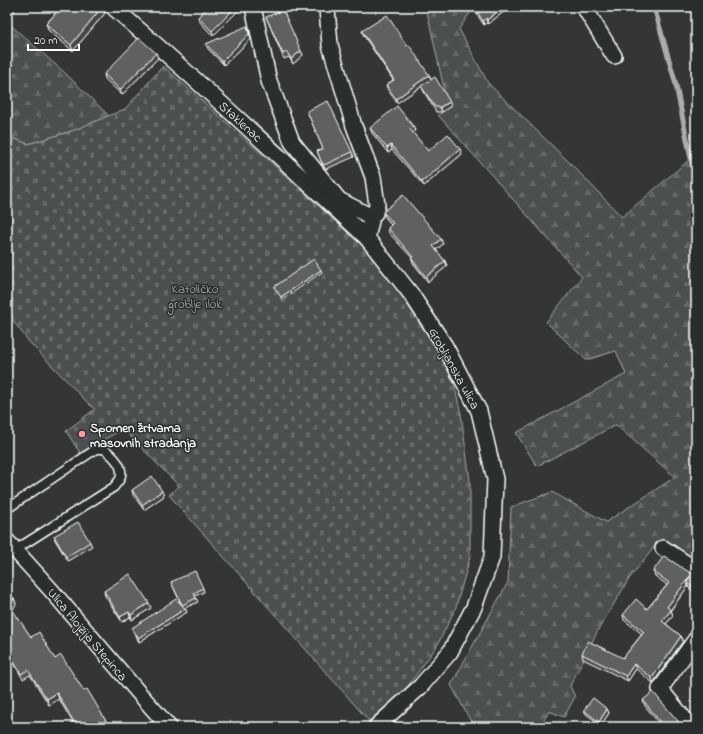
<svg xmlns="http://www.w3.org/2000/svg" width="703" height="734" viewBox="0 0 703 734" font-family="'Indie Flower',sans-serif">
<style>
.forest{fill:url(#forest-firs);stroke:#a6a7a8}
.cemetery{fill:url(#cemetery-stones);stroke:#a6a7a8}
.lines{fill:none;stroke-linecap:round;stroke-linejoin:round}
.stream{stroke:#abacad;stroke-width:5}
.lane-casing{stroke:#fff;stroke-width:11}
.street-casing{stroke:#fff;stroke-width:18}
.lane{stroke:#2a2d2e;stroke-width:8}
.street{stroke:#2a2d2e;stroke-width:15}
.wall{fill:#525354;stroke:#fff}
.shaded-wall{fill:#424445;stroke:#fff}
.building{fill:#5f6162;stroke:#fff}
.poi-dot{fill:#ff9aa2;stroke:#2a2d2e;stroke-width:1.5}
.labels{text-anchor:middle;stroke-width:3;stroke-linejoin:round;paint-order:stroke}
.street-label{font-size:13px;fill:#fff;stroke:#2a2d2e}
.park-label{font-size:13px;fill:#b7b9b9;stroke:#2a2d2e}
.poi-label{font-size:13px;font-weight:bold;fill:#fff;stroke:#2a2d2e;text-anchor:start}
</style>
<defs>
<pattern id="forest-firs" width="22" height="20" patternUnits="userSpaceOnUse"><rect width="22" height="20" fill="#4c4f50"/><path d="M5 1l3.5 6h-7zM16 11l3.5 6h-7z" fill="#67696a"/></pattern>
<pattern id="cemetery-stones" width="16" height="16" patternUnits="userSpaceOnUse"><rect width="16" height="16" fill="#4c4f50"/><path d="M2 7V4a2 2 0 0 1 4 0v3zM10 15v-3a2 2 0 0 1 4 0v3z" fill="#67696a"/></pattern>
</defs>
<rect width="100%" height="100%" fill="#333536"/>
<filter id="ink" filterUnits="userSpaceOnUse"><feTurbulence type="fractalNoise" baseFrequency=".025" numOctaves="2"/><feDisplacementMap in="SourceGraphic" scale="8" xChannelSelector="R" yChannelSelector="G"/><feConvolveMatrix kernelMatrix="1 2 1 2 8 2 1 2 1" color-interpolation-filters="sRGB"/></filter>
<g filter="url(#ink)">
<g class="forest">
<path d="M426,7h48l-15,22 29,54 87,85 47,49 74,-63v232l-5,30 5,14v131l-37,-20 -30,38 -31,51 -28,56 5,11 -11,20 -15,-6 -9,16h-66l-23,-42 57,-103 3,-75 41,-15 54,30 69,-45 -59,-52 -79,41 -21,-33 110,-59 -10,-23 -30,9 -40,-38 36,-45 -144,-162 13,-9 -5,-8z"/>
<path d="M7,22l57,50 45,44 -37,15 -44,13 -21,-8z"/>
</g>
<path class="cemetery" d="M163,66l121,108 89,82 14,16 11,19 40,58 16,35 7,30 9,67v76l-14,50 -19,39 -32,44 -36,31 -200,-226 10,-9 -56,-57 -43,24 -14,-22 29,-22 -6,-5 -59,-61 -23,-30v-177l21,8 44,-13 53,-22z"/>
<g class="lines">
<path class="stream" d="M654,7l21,74 21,102"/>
<g class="lane-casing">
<path id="lane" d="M7,509l89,-60h8c8,6 21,18 16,30 -1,2 -4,5 -6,8l-99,63"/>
</g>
<g class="street-casing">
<g id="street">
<path d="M113,7c87,75 170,153 254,231"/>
<path d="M253,7l16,74 23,61 47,58 27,14 5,7 -4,17 44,56 34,52 34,65 16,68 -3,78 -18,50 -24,45 -30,35 -44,40"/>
<path d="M584,7l30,49"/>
<path d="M327,9l3,36 24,81 19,51 4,28 -2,8 -6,5"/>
<path d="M7,541l45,50 86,101 31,35"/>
<path d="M663,548l33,22"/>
<path d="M691,727l-31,-38 36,-50"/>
</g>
</g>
<use href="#lane" class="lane"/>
<use href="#street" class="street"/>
</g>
<g class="wall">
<path d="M7,7h10l-5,7 -5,-4z"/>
<path d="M47,7h56l2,6 -32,38 -24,-20 -3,-7 9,-10z"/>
<path d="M350,7h10l-6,5z"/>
<path d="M372,7h10l-7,4z"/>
<path d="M473,7h37l-22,17 -1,-1 -3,2 -10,-15z"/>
<path d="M239,10l-26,26 -13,-14 -2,-5z"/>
<path d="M266,17l35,34 2,4 -10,9 -4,-7 -5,2z"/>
<path d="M249,31l2,8 -27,26 -16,-16 -2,-5z"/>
<path d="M362,31l45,15 22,29 2,5 19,22 1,4 -9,6h-6l-13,-22 -1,-4 -25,17 -9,-13 -2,-5 7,-5 -29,-44z"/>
<path d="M156,53l2,5 -36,37 -17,-16 -1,-5z"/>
<path d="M307,111l45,41 2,5 -28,12 -3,-3 -6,-15 6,-2z"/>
<path d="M413,126l2,5 -2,2 15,18 34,3 -38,32 -32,-36 -4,3 -16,-20 -2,-5z"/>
<path d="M383,212l60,32 -7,6 9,11 2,5 -19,16 -15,-19 -1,-5 -23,-25 -1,-5 3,-3 -6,-8z"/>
<path d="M132,490l32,6 -20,14 -11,-15z"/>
<path d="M54,536l36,6 2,4 -24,15 -13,-21z"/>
<path d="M653,571l36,1 4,2 3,-1v21l-7,-6 -1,-2 -17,24 2,6 -7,8 15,12 2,5 -30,42 -17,-14 -8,12 -45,-22 -1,-5 41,4 19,-24 -18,-14 -1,-5 24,-6 20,-24 -12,-9z"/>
<path d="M171,582l32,6 1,4 -9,4 3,6 -13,6 2,4 -48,30 -6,-11 -1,-3 49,-24z"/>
<path d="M104,591l47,17 -19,12 -2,-3 -8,5 -17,-26z"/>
<path d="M7,594l7,4 2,6 -4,6 19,27 24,22 29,32 22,30 2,6h-42l7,-4 -14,-24 -10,6 -19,-30 -7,4 -16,-27z"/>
<path d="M696,652v14l-3,-3 -2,-5z"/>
<path d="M643,700l40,27h-21l-17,-21z"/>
<path d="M607,709l2,4 -8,12 -15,-11 -2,-4z"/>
</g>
<g class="shaded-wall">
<path d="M10,7h7l-5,7z"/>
<path d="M102,7l3,6 -32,38 -2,-6z"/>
<path d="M236,7h2l1,3 -26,26 -1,-5z"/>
<path d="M353,7h7l-6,5z"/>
<path d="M503,7h7l-22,17 -1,-4z"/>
<path d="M486,18l1,5 -3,2 -1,-4z"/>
<path d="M247,26l4,13 -27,26 -2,-4z"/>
<path d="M301,51l2,4 -10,9 -2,-5z"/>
<path d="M156,53l2,5 -36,37 -2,-5z"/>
<path d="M429,75l2,5 -34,23 -1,-4z"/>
<path d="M450,102l1,4 -9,6 -2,-5z"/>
<path d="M413,126l2,5 -3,3 -2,-5z"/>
<path d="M391,145l1,5 -4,3 -1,-5z"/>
<path d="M460,149l2,5 -38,32 -2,-4z"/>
<path d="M441,239l2,5 -8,7 -2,-5z"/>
<path d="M445,261l2,5 -19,16 -2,-5z"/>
<path d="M321,270l1,2 -40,28 -1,-3z"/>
<path d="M162,491l2,5 -20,14 -2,-5z"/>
<path d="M690,576l-3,7 1,3 -19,26 -2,-5z"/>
<path d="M14,598l2,6 -4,7 -2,-5z"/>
<path d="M149,603l2,5 -19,12 -1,-5z"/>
<path d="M185,609l2,3 -48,30 -1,-4z"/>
<path d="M671,610l2,6 -9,10 -2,-5z"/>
<path d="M129,612l1,5 -8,5 -2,-5z"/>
<path d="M681,636l2,5 -30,42 -1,-5z"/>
<path d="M634,664l2,5 -8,12 -2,-5z"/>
<path d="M57,693l2,6 -10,6 -2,-6z"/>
<path d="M607,709l2,4 -8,12 -2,-3z"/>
<path d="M106,721l2,6h-11z"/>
</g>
<g class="building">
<path d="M53,7h49l-31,38 -25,-21 12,-13z"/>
<path d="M208,7h28l-24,24 -14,-14z"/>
<path d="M474,7h29l-16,13 -1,-2 -3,3z"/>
<path d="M283,10l18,41 -10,8 -4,-7 -4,2 -17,-37z"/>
<path d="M387,15l20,31 2,-1 20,30 -33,24 -10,-14 8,-5 -32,-49z"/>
<path d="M247,26l2,8 -27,27 -16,-17z"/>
<path d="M139,38l17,15 -36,37 -16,-16z"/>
<path d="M435,77l15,25 -10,5h-5l-14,-21z"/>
<path d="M328,101l24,51 -28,13 -3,-4 -4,-10 6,-2 -16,-38z"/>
<path d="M397,106l16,20 -3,3 18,22 20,-17 12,15 -38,33 -31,-37 -4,3 -17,-20z"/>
<path d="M403,195l38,44 -8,7 12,15 -19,16 -15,-19 2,-1 -25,-29 5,-5 -10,-11z"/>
<path d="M314,259l7,11 -40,27 -7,-10z"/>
<path d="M152,476l10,15 -20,14 -10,-15z"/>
<path d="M78,522l12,20 -24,15 -12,-21z"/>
<path d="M664,556l25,16 4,2 3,-1v17l-9,-7 3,-7 -23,31 4,3 -9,11 19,15 -29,42 -18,-14 -8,12 -44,-22 6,-13 35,17 21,-26 -21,-17 13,-16 11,10 22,-26 -16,-12z"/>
<path d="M195,571l8,17 -9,5 2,5 -14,7 3,4 -47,29 -6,-10 44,-29 6,6 -11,-23z"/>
<path d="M130,574l19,29 -18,12 -2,-3 -9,5 -16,-26z"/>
<path d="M7,594l7,4 -4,8 21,31 8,-5 16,27 6,-4 23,36 3,-2 19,32 -9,6h-31l8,-5 -17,-29 -10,6 -19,-29 -7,4 -14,-24z"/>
<path d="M696,652v10l-5,-4z"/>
<path d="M653,692l30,35h-19l-21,-27z"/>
<path d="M593,698l14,11 -8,13 -15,-12z"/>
</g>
</g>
<circle class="poi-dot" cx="82" cy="434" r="4"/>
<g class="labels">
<g class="street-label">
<text transform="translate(241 121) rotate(42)" y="5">Staklenac</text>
<text transform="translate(455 368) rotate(61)" y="5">Grobljanska ulica</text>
<text transform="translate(88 634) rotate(50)" y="5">Ulica Alojzija Stepinca</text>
</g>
<g class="park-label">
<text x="195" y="293">Katoličko<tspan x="195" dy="15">groblje Ilok</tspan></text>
</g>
<g class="poi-label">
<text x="90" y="432">Spomen žrtvama<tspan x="90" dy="15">masovnih stradanja</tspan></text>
</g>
</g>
<rect width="703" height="734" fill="none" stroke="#2a2d2e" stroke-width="24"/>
<rect x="12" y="12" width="679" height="710" fill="none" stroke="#fff" stroke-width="1.5" filter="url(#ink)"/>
<path d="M28 44v6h51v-6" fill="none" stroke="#ffffff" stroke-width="2"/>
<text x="34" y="44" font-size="12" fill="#ffffff" stroke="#2a2d2e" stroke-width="3" paint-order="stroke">20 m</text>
</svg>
